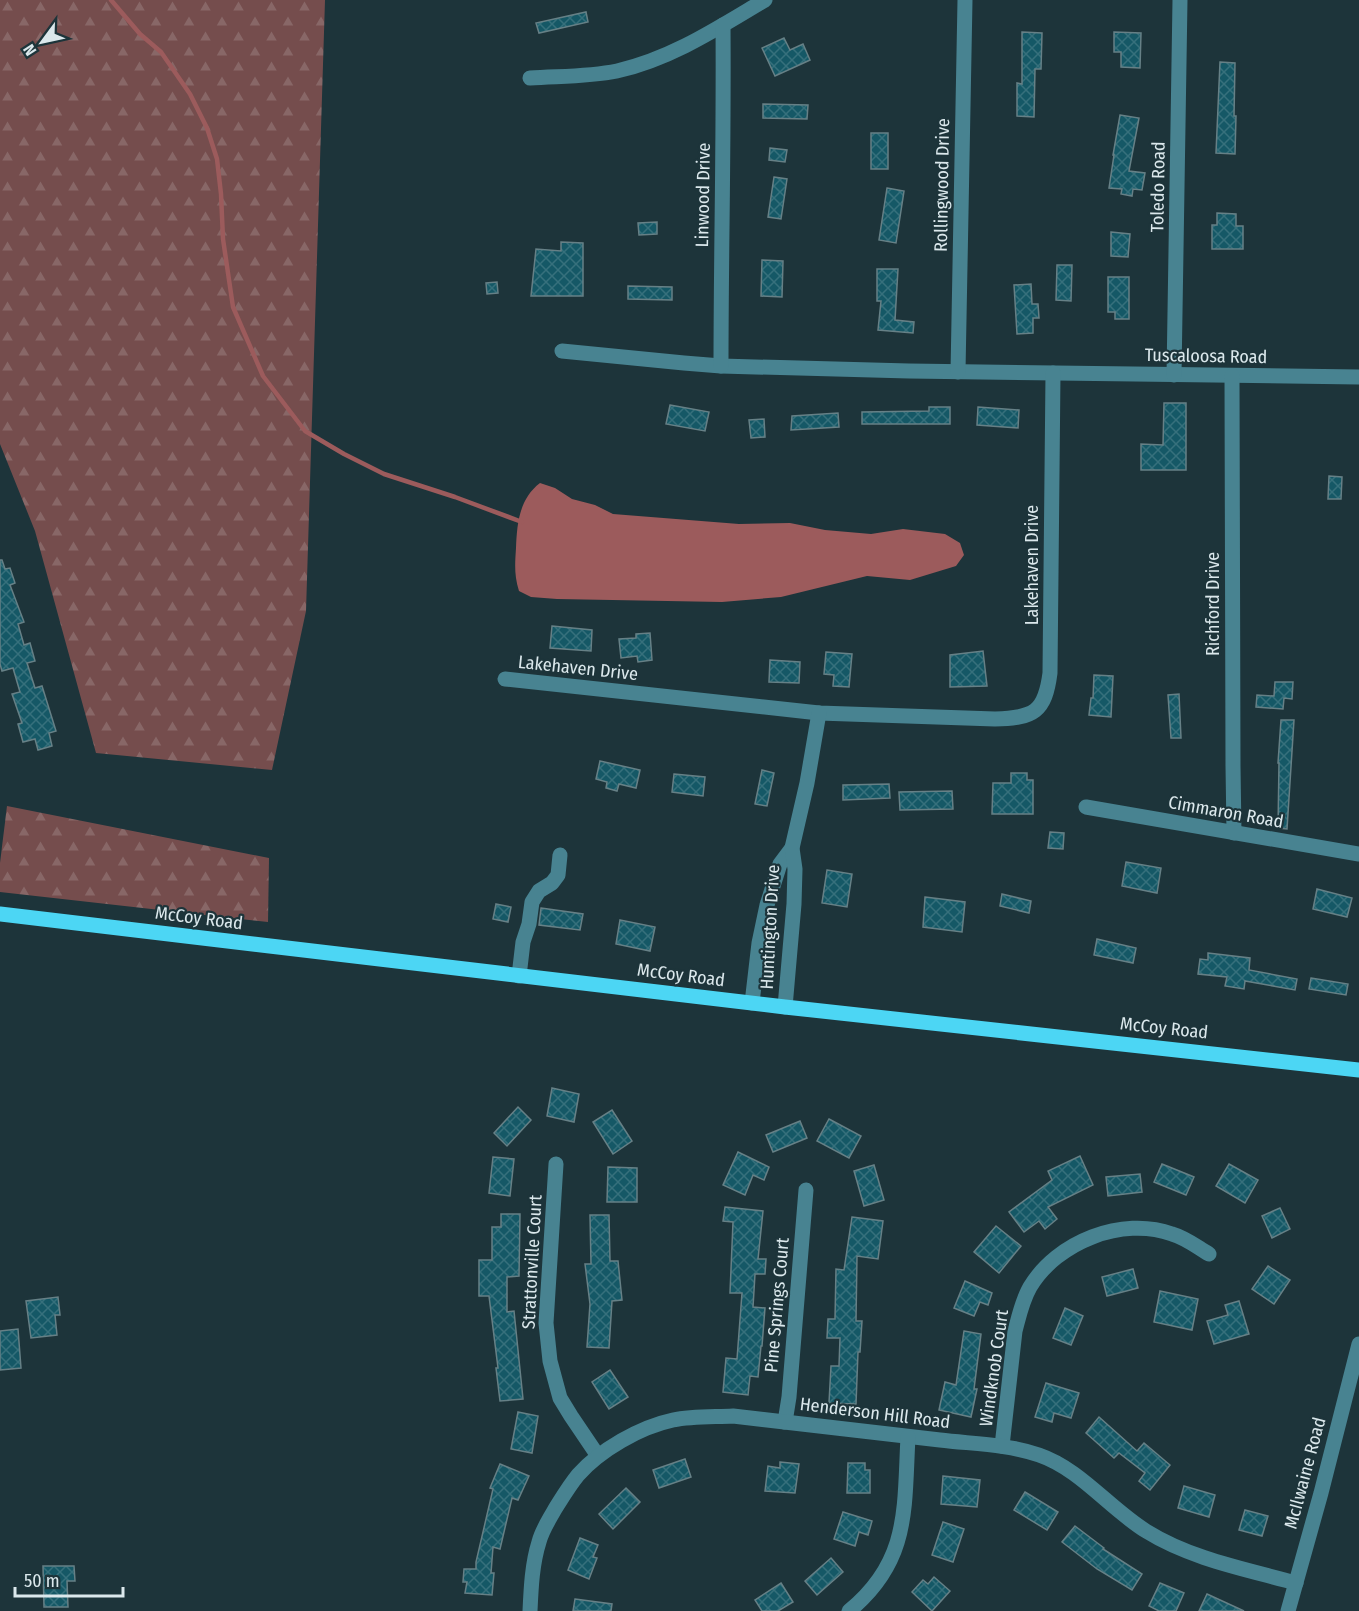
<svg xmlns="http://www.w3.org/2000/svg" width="1359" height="1611" viewBox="0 0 1359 1611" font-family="'Fira Sans Condensed',sans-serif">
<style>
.forest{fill:url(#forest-firs)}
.water{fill:#9c5b5c}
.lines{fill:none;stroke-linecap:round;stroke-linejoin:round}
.stream{stroke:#9c5b5c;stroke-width:4.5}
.building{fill:url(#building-cross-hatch);stroke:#668086;stroke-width:1.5}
.minor{stroke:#488391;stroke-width:15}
.major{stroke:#4cd6f4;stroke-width:15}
.labels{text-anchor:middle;stroke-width:4.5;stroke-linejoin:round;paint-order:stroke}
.street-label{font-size:18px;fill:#dbe8ec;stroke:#1d343a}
</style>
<defs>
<pattern id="forest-firs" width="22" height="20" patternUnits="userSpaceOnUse" patternTransform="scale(1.5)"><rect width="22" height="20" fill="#754d4d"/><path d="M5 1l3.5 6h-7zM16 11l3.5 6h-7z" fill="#886767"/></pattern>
<pattern id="building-cross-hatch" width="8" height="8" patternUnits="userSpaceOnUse" patternTransform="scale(1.5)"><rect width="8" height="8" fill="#155866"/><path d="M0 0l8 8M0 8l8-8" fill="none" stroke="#36707c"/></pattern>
</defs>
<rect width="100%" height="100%" fill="#1d343a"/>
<g class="forest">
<path d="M0,0h325l-19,611 -34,159 -176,-17 -61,-222 -35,-87z"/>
<path d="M7,806l262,52 -1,64 -268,-30v-29z"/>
</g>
<path class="water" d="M540,483l15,5 17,11 23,6 18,9 126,10 51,-1 35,7 46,4 32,-5 42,5 15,9 4,12 -8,11 -46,14 -43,-4 -86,21 -59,5 -165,-3 -26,-2 -12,-6c-5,-16 -4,-27 -3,-43 1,-24 3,-49 24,-65z"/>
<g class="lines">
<path class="stream" d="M111,0l29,34 21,18 29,42 17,34 10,31 4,35 2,45 10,68 30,69 42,55 39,23 40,20 71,23 67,25"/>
</g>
<g class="building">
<path d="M586,12l2,10 -49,11 -3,-10z"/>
<path d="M1022,32l20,1 -1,36h-6l-1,48 -17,-1v-33l5,1z"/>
<path d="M1114,32l27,1 -1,35 -19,-1v-15h-7z"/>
<path d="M784,38l6,12 13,-6 7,16 -35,16 -13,-28z"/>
<path d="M1220,62l15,1 -1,53h2l-1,38 -19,-1z"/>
<path d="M763,104l45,1 -1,14 -44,-1z"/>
<path d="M1120,115l19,3 -10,53 16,2 -3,17 -9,-1 -1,7 -11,-2 1,-5 -13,-1 5,-33h-1z"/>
<rect x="871" y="133" width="17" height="36"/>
<path d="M770,148l17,2 -2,12 -16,-2z"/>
<path d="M774,177l13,2 -6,40 -13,-2z"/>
<path d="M887,188l17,3 -8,52 -17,-3z"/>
<path d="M1217,213l19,1v12h7v23h-31v-24h5z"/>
<path d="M657,222v12l-18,1 -1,-12z"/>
<path d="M1111,232l19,2 -2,23 -17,-1z"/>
<path d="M561,242l22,1v53h-52l5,-47 25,2z"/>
<path d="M762,260l21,1 -1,36 -21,-1z"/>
<path d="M1057,265h15l-1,36 -15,-1z"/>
<path d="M877,269h21l-3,51 19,2 -1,11 -35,-3 3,-29h-4z"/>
<path d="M1108,277h21v42h-14v-7h-7z"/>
<path d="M497,282l1,11 -11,1 -1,-11z"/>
<path d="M1031,284l1,20h6l1,14h-6v15l-16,1 -3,-49z"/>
<path d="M628,286l44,1v13l-44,-1z"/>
<path d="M1164,403h22v67h-45v-26l22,1z"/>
<path d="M670,405l39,7 -4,19 -39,-7z"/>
<path d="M929,407h21v17h-88v-12l67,-1z"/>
<path d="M978,407l41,3 -1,18 -41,-3z"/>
<path d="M838,413l1,14 -48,3 1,-14z"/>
<path d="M764,419l1,18 -14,1 -2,-18z"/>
<path d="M1329,476l13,1 -1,22h-13z"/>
<path d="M0,560h2l3,9 5,-1 5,15 -5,2 14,37 -6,2 6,21 6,-2 5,18 -8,2 8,25 7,-2 14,45 -7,2 3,13 -14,4 -3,-11 -12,3 -5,-18 4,-1 -10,-29 8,-2 -7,-24 -11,3 -2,-7z"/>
<path d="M552,626l40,4 -1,21 -41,-3z"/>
<path d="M650,633l2,27 -14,2 -1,-6 -16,2 -2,-19 17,-1v-4z"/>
<path d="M983,651l4,35 -37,1v-32z"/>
<path d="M826,652l26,2 -3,33 -16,-1 1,-11 -10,-1z"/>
<path d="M770,660l30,2 -1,21 -30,-1z"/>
<path d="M1094,675l19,1 -2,41 -22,-2 2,-17h2z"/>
<path d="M1275,682h18l-1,17 -8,-1 -1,11 -27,-2 1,-12 17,1z"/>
<path d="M1179,694l2,44h-10l-3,-43z"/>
<path d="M1281,720h13l-7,109 -9,-1 1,-65h-1z"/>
<path d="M600,761l40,9 -4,18 -17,-4 -2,7 -11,-3 1,-6 -11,-3z"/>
<path d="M762,770l12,3 -7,33 -12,-2z"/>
<path d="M1011,773h16v7h6v34h-41l1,-31h18z"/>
<path d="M674,774l31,3 -2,19 -31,-4z"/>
<path d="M889,784l1,14 -47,2v-15z"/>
<path d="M952,791l1,18 -53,1 -1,-18z"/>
<path d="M1050,832l14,1 -1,16 -15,-1z"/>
<path d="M1126,862l35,6 -4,25 -35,-7z"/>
<path d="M827,870l25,4 -5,33 -25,-4z"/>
<path d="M1317,889l35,9 -5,19 -34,-8z"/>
<path d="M1002,894l29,7 -2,12 -29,-7z"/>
<path d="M925,897l40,5 -3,30 -39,-5z"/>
<path d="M496,904l15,3 -3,15 -15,-3z"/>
<path d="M541,908l42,6 -3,16 -41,-5z"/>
<path d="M620,920l35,7 -5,24 -34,-7z"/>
<path d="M1097,939l39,9 -3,15 -39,-8z"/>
<path d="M1208,953l42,5 -1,12 48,9 -2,11 -50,-9 -1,8 -19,-3 2,-9 -29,-3 2,-15 8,1z"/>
<path d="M1311,978l37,6 -2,11 -37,-6z"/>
<path d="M552,1088l27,6 -5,28 -27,-6z"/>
<path d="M518,1107l13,13 -24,26 -13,-13z"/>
<path d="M612,1110l20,31 -19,13 -20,-32z"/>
<path d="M829,1119l32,17 -12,22 -32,-17z"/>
<path d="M800,1121l7,17 -34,14 -7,-17z"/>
<path d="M738,1152l31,15 -5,13 -11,-5 -8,20 -22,-10z"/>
<path d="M1080,1156l13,29 -45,22 9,12 -12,10 -6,-8 -15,11 -15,-20 43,-32 -4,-9z"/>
<path d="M493,1157l21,2 -4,37 -21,-3z"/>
<path d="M1162,1164l32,13 -8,18 -32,-13z"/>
<path d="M1229,1164l29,16 -13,23 -29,-17z"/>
<path d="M874,1165l10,35 -20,6 -10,-35z"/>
<path d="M608,1167l29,1v34h-30z"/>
<path d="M1140,1174l2,18 -34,4 -2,-19z"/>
<path d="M725,1207l38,4 -5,48h8l-1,15h-10l-2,33 12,1 -3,38h-1l-3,31 -8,-1 -2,19 -25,-3 3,-34 11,1 5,-66h-12l3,-71 -10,-1z"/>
<path d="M1280,1208l10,21 -18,9 -10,-22z"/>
<path d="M501,1214h19l-1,62 -12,1v35l7,-1 9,88 -23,2 -4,-33h2l-9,-72h-10v-36h13v-33h9z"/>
<path d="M590,1215h19l1,46h8l4,39 -10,1 -3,47 -22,-1 3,-43 -5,-40h6z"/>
<path d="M852,1217l31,4 -5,38 -21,-3 -1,65h6l-2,31h-2l-2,52 -27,-1 2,-37h8l1,-28h-13l1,-19h7l1,-50 8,1z"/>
<path d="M996,1226l25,20 -22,27 -25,-21z"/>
<path d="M1268,1266l22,14 -16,24 -22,-15z"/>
<path d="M1133,1269l5,19 -31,8 -5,-19z"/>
<path d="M965,1281l27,12 -4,12 -8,-3 -6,14 -20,-8z"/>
<path d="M1160,1291l38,8 -6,31 -38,-8z"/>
<path d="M58,1297l2,18h-5l2,20 -26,3 -5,-37z"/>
<path d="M1239,1301l10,33 -35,10 -7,-23 21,-6 -3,-10z"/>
<path d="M1065,1308l18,8 -12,29 -18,-7z"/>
<path d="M18,1329l3,39 -21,2v-39z"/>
<path d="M964,1331l17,3 -7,55h3l-6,28 -32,-7 6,-28 11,3z"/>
<path d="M610,1370l18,27 -19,12 -17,-27z"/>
<path d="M1046,1383l33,10 -8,25 -17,-5 -2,9 -17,-5z"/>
<path d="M518,1412l20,4 -6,37 -21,-4z"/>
<path d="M1099,1417l38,34 7,-8 26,22 -20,25 -11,-9 6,-8 -26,-20 -5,5 -28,-25z"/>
<path d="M685,1459l6,18 -32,11 -6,-18z"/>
<path d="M780,1462l19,2 -4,29 -30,-2 3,-25 12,2z"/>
<path d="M848,1463h17v7h5v23h-23z"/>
<path d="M500,1464l29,12 -11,24 -6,-2 -12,51 -7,-2 -2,26h3l-2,22 -27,-2 2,-11h-4l1,-13h12v-7l17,-73 -3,-1z"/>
<path d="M943,1476l37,4 -3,27 -36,-3z"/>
<path d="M1184,1486l31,9 -6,22 -31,-9z"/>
<path d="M626,1488l14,14 -27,27 -14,-15z"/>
<path d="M1025,1492l33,20 -11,18 -33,-20z"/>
<path d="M1245,1510l23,6 -6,20 -23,-6z"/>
<path d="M843,1512l29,9 -4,14 -9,-3 -4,14 -21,-7z"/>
<path d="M943,1522l21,7 -11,33 -21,-7z"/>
<path d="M1075,1526l29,22 -1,1 39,25 -10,16 -35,-21 -35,-27z"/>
<path d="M580,1538l18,7 -5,12 4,1 -8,21 -21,-9z"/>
<path d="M831,1558l12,14 -26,23 -12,-14z"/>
<path d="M43,1566h31l1,15h-8l1,26h-24z"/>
<path d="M934,1577l16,14 -18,20 -20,-19 11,-12 5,4z"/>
<path d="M781,1583l12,19 -15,9h-16l-7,-11z"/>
<path d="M1160,1583l24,10 -8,18h-17l-10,-5z"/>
<path d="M1207,1594l37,17h-45z"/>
<path d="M575,1599l37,5 -1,7h-38z"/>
</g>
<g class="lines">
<g class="minor">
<path d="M530,78c28,-2 58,-1 87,-7 54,-12 101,-43 148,-71"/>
<path d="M562,351l122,12 37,3 188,5 450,6"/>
<path d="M721,366c0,-114 3,-227 2,-341"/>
<path d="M958,372l7,-372"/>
<path d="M1174,375l6,-375"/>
<path d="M1232,376l1,390 1,67"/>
<path d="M505,679l314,34 176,6c39,-1 50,-7 55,-46l3,-300"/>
<path d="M1086,807l273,47"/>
<path d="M519,976l4,-34 6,-18 3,-22 7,-11 13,-8 6,-8 2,-20"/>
<path d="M752,1003l7,-60 8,-38 13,-41 12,-16"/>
<path d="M785,1007l9,-103 1,-35 -3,-21 15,-65 12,-70"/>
<path d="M556,1164l-10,159 4,38 10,37 11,18 27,40"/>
<path d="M785,1422l4,-25 17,-207"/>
<path d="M1002,1446l13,-115c4,-15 7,-30 15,-44 27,-45 92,-71 142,-53 14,4 25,13 37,20"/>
<path d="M530,1611c1,-22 2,-47 9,-69 3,-12 10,-22 16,-33 7,-11 14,-23 23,-34 22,-25 62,-48 95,-55 19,-4 40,-3 60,-4 69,8 138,16 207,24 33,4 67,4 99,15 41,14 70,53 107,76 45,28 99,38 150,52"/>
<path d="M849,1611c61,-50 55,-102 59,-174"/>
<path d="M1288,1611l33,-118 38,-149"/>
</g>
<path class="major" d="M0,914l785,93 574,63"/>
</g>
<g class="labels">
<g class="street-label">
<text transform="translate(942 185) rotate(-89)" y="6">Rollingwood Drive</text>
<text transform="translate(1158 187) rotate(-89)" y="6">Toledo Road</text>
<text transform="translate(703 195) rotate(-89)" y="6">Linwood Drive</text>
<text transform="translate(1206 356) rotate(1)" y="6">Tuscaloosa Road</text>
<text transform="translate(1032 565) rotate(-90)" y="6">Lakehaven Drive</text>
<text transform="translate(1213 604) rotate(-90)" y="6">Richford Drive</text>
<text transform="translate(578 668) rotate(6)" y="6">Lakehaven Drive</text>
<text transform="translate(1226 812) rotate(10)" y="6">Cimmaron Road</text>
<text transform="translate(199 918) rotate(7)" y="6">McCoy Road</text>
<text transform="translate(770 927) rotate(-87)" y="6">Huntington Drive</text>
<text transform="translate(681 975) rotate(7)" y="6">McCoy Road</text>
<text transform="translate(1164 1028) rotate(6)" y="6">McCoy Road</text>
<text transform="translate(532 1262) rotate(-87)" y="6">Strattonville Court</text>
<text transform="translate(777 1305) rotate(-85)" y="6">Pine Springs Court</text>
<text transform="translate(994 1368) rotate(-82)" y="6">Windknob Court</text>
<text transform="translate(875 1413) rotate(7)" y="6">Henderson Hill Road</text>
<text transform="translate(1305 1473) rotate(-75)" y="6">McIlwaine Road</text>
</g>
</g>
<g transform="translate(42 42) rotate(237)" stroke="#1d343a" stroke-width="4.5" paint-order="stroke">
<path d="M0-4.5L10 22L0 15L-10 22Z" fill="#dbe8ec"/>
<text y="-9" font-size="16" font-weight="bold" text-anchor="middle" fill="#dbe8ec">N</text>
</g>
<path d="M15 1587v9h108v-9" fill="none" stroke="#dbe8ec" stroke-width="3"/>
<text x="24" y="1587" font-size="18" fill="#dbe8ec" stroke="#1d343a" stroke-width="4.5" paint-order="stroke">50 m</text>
</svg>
